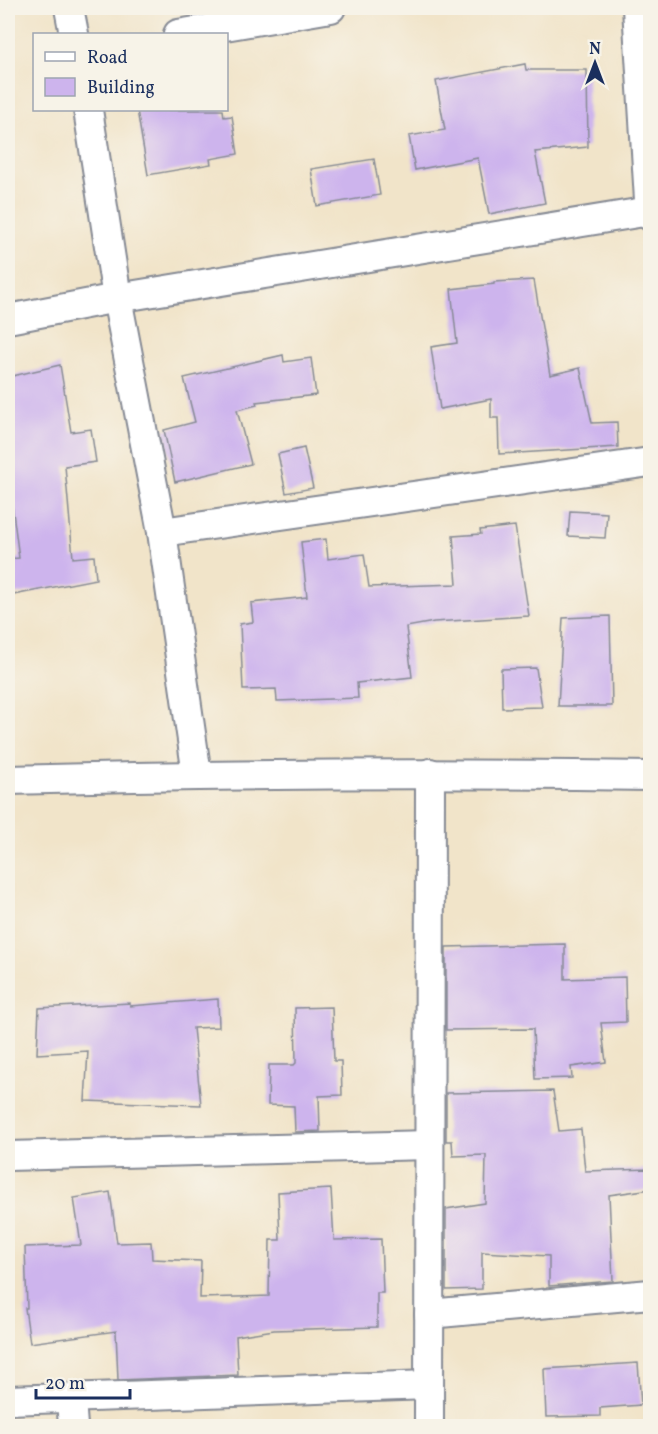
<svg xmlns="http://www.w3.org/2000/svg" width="658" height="1434" viewBox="0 0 658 1434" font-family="Vollkorn,serif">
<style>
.building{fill:#cdb4ed}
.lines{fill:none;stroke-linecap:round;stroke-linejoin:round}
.minor-casing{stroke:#868a94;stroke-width:32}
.minor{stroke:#fff;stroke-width:28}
</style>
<rect width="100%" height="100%" fill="#f7f3e8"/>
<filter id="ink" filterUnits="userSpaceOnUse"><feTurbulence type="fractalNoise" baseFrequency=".0167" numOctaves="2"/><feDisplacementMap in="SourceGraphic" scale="12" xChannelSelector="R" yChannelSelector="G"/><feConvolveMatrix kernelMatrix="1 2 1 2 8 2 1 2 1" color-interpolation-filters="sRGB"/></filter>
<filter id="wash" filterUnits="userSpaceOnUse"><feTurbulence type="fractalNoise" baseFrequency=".008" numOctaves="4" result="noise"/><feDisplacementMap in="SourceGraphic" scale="24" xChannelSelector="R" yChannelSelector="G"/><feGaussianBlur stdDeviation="1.35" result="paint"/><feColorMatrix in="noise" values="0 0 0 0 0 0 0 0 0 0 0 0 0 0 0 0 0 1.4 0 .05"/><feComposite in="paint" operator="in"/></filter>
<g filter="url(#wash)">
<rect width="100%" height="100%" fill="#f1e4c9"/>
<g id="blocks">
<g class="building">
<path d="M525,64l1,6h61l1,77 -53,5 10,51 -56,11 -11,-56 -63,12 -6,-34 36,-6 -9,-49z"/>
<path d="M137,110h86l1,7 8,-1 6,38 -28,5 1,5 -63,11z"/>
<path d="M374,159l6,36 -63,11 -6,-37z"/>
<path d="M534,280l16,95 30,-7 12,55 25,-1 1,25 -119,7 -1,-36h-7v-19l-51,10 -9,-62 26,-4 -6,-54 43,-5v-2z"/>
<path d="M283,355l1,7 27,-4 5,37 -60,7 1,3 -20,5 14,54 -76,18 -11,-52 31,-8 -11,-44z"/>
<path d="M60,365l11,67 20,-3 5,33 -31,4 8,92 21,-2 2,23 -88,17v-37l11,-1 -9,-69h-2v-112z"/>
<path d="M304,448l9,40 -27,5 -8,-39z"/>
<path d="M570,511l37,2 -2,25 -37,-2z"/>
<path d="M515,526l14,90 -95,6 -28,5 6,50 -55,6 1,15 -81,3 -1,-12 -33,1 -3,-66 13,-2 -2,-19 56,-6 -6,-55 25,-3 2,20 36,-5 5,33 88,-3 -4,-48 28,-2 -1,-4z"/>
<path d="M610,616l2,90h-54l5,-88z"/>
<path d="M536,668l6,39 -40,1 -1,-39z"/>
<path d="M565,944v35l60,-2 1,45 -25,1 5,39 -35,5 1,11 -37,1 -2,-50 -87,1v-83z"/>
<path d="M218,999l1,28 -26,1 8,77 -116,-4 3,-50 -51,3 2,-46 91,-5v3z"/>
<path d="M332,1007l2,54h7l1,34 -23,1 1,35 -25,1 -1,-26 -26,-1 1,-40h25l2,-2 -1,-55z"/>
<path d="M553,1091l6,40 22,-2 4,42 66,-2v20l-42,6 4,86 -64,5v-30l-67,-4v37l-36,1v-81l39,-6 1,-48 -33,1 -1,-15h-6v-48z"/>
<path d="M331,1189l3,51 47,-1 2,54h-6v34l-103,3 -38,6 2,39 -120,5 -2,-49 -86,12 -5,-35h2l-2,-61 56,-2 -7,-47 36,-6 7,51 34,-1 1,17 49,2 -1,37 69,-2 1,-56h10l-2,-48z"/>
<path d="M638,1363l3,42 -41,3v8l-54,1 -2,-48z"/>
</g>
</g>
</g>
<g filter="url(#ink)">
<use href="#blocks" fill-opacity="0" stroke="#868a94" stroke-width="1.5"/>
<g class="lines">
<g class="minor-casing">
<g id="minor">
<path d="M69,8l5,26"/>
<path d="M637,8l13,208"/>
<path d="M178,34l153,-26"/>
<path d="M88,110l29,188 45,234 35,243"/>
<path d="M8,319l109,-21 533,-87"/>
<path d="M162,532l488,-70"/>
<path d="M8,780c214,-6 428,-7 642,-4"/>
<path d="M8,1156l421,-11"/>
<path d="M429,1314l221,-20"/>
<path d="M71,1399l2,27"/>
<path d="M8,1400l421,-15"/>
<path d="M429,1426l1,-653"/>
</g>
</g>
<use href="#minor" class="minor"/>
</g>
</g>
<rect width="658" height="1434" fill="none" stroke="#f7f3e8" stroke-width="30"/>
<rect x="33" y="33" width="195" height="78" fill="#f7f3e8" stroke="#9fa5b1" stroke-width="1.5"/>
<rect x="45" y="52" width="30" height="9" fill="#ffffff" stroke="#9fa5b1" stroke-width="1.5"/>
<text x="87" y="63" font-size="18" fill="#1b2f5e">Road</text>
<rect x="45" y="78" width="30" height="18" fill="#cdb4ed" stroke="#9fa5b1" stroke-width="1.5"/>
<text x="87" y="93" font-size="18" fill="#1b2f5e">Building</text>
<g transform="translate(595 63)" stroke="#f7f3e8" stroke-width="4.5" paint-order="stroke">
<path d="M0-4.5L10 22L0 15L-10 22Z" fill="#1b2f5e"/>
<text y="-9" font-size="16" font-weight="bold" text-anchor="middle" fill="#1b2f5e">N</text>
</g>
<path d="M36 1389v9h94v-9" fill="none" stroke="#1b2f5e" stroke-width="3"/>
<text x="45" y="1389" font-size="18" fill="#1b2f5e" stroke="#f7f3e8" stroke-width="4.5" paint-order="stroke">20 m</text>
</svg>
